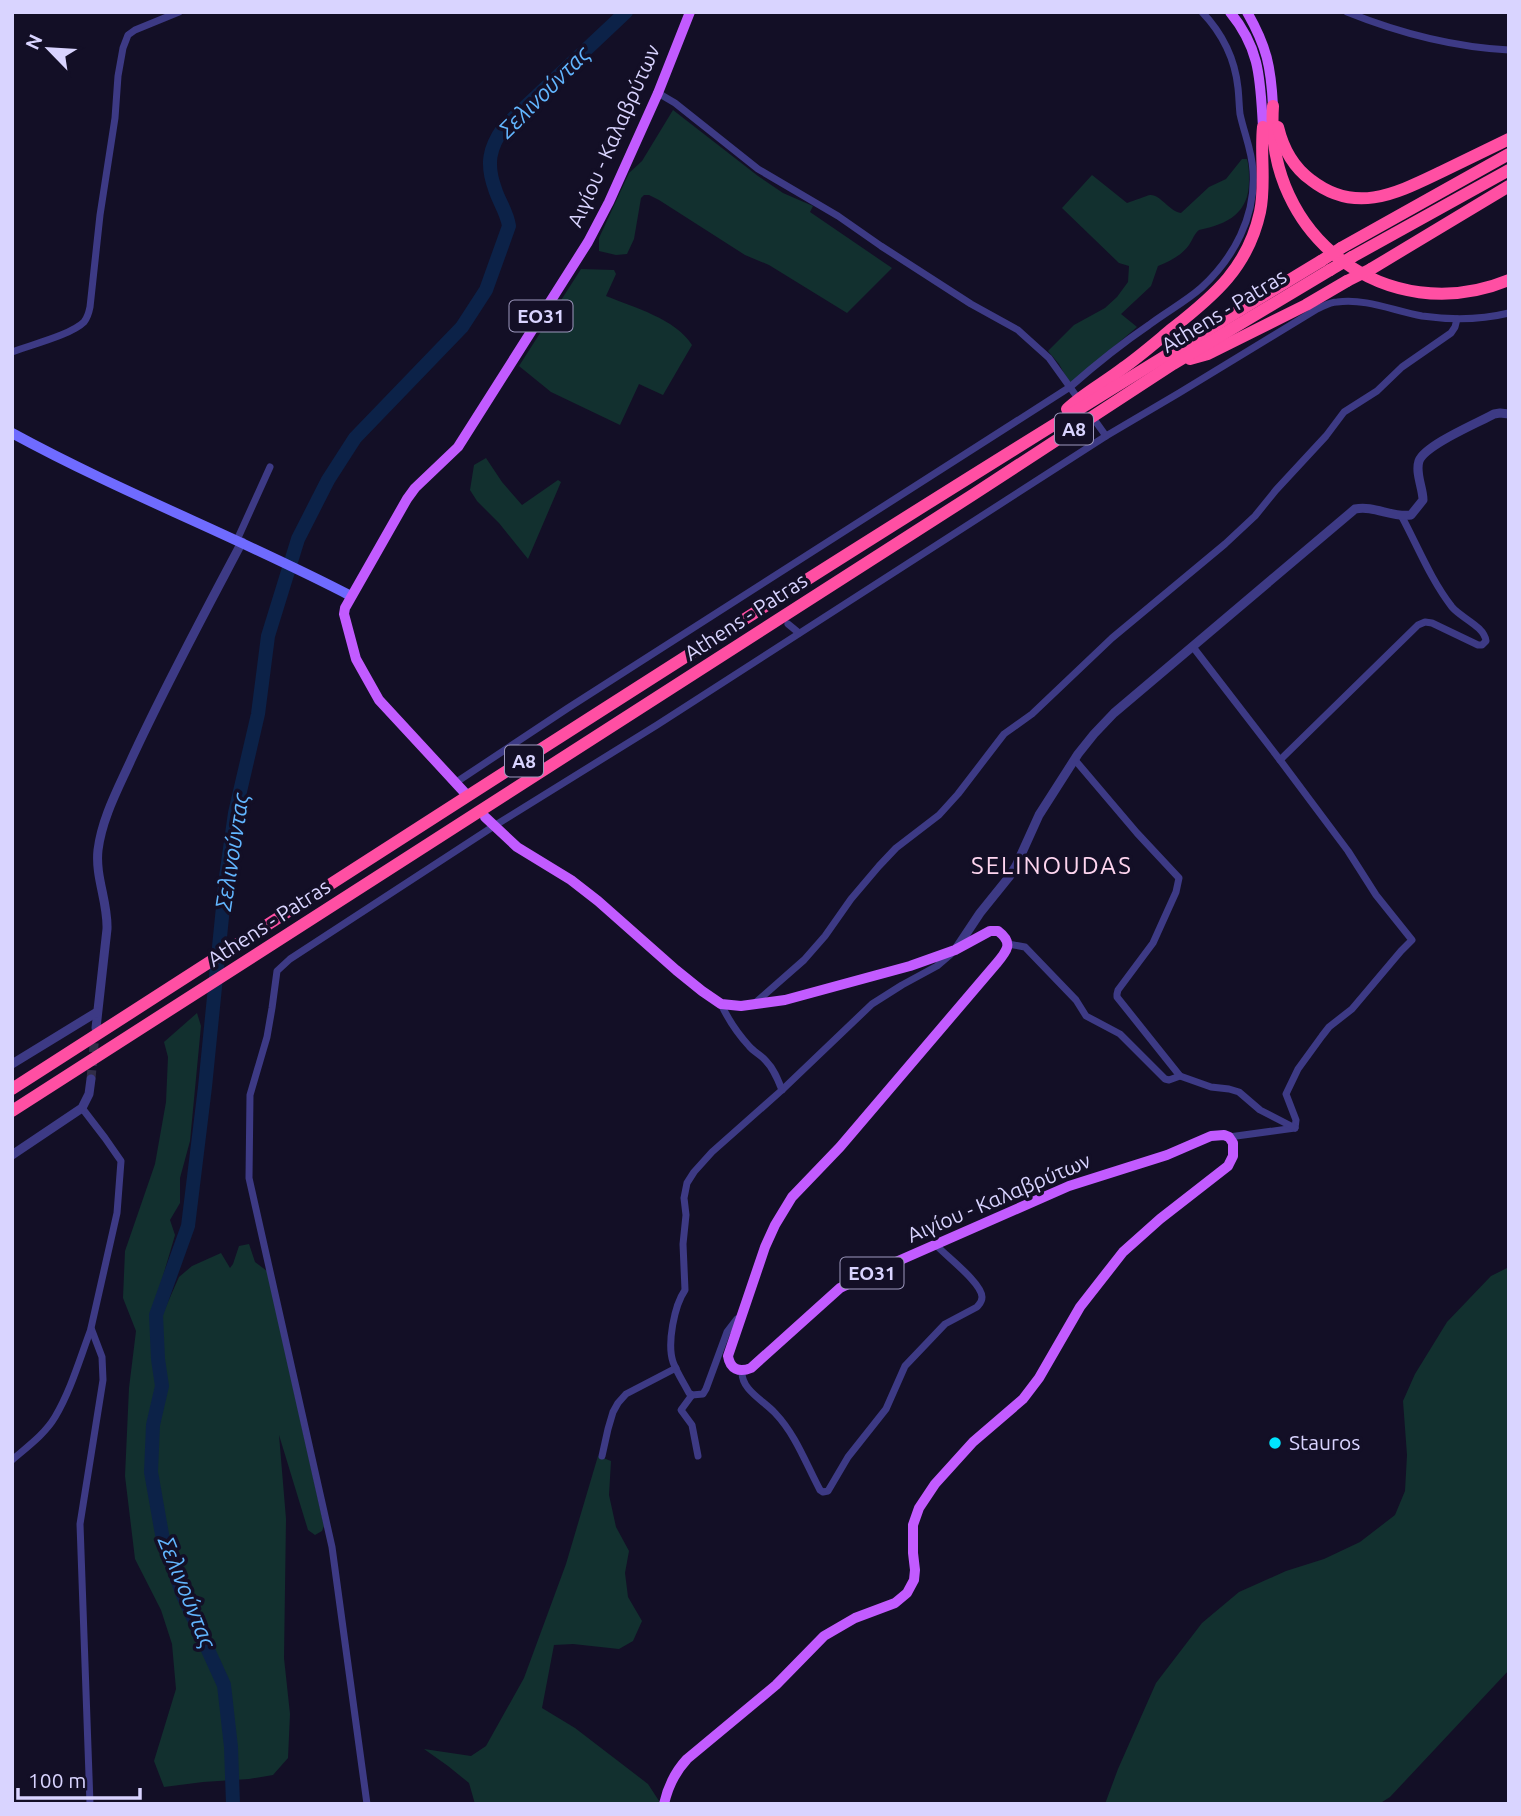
<svg xmlns="http://www.w3.org/2000/svg" width="1521" height="1816" viewBox="0 0 1521 1816" font-family="Ubuntu,sans-serif">
<style>
.green{fill:#12302f}
.lines{fill:none;stroke-linecap:round;stroke-linejoin:round}
.river{stroke:#0c2248;stroke-width:14}
.tertiary-tunnel{stroke:#312d47;stroke-width:9;stroke-dasharray:9 4.5;stroke-linecap:butt}
.minor{stroke:#3d3a85;stroke-width:7}
.tertiary{stroke:#3d3a85;stroke-width:9}
.secondary{stroke:#6f6bff;stroke-width:10}
.primary{stroke:#c25bff;stroke-width:10}
.motorway{stroke:#ff4fa3;stroke-width:12}
.motorway-bridge{stroke:#ff4fa3;stroke-width:12}
.poi-dot{fill:#00e5ff;stroke:#130f26;stroke-width:2.5}
.labels{text-anchor:middle;stroke-width:7;stroke-linejoin:round;paint-order:stroke}
.shield{fill:#130f26;stroke:#9e99be;stroke-width:2}
.shield-label{font-size:19px;font-weight:bold;fill:#d9d4ff}
.street-label{font-size:21px;fill:#d9d4ff;stroke:#130f26}
.poi-label{font-size:21px;fill:#d9d4ff;stroke:#130f26;text-anchor:start}
.water-label{font-size:23px;font-style:italic;fill:#62b6ff;stroke:#130f26}
.quarter-label{font-size:24px;letter-spacing:2px;fill:#ffd6f0;stroke:#130f26}
</style>
<rect width="100%" height="100%" fill="#130f26"/>
<g class="green">
<path d="M673,110l85,66 25,17 30,13 -3,6 82,56 -45,45 -78,-48 -24,-10 -86,-55 -10,-5h-5l-3,3 -7,41 -7,15 -11,1 -17,-4v-13l30,-65 13,-12z"/>
<path d="M1242,159h5c2,7 2,14 2,22 0,32 -21,43 -50,49 -5,4 -6,9 -10,15 -8,11 -19,16 -31,21l-7,20 -30,28 16,13 -67,57 -11,-20 -11,-13 26,-26 31,-17 12,-11 11,-15 1,-16 -10,-3 -57,-55 30,-33 35,28c7,-2 18,-7 23,-8 10,-1 19,16 31,18l28,-26 17,-8z"/>
<path d="M581,269l33,1 2,4 -10,22c27,11 70,23 86,49l-29,50 -24,-11 -19,41 -69,-33 -32,-26z"/>
<path d="M486,458l16,24 20,23 36,-25 3,2 -33,77 -29,-36 -22,-22 -7,-11 4,-25z"/>
<path d="M197,1013l4,13 -11,115 -10,37v25l-10,17 5,15 -21,72 10,4 15,-34 13,-11 29,-13 9,15 3,-4 6,-18 10,-2 6,18 12,9 57,255 -2,5 -7,4 -7,-5 -29,-95 7,84 -2,139 6,56 -2,44 -15,17 -24,4 -46,3 -39,5 -10,-26 22,-72 -4,-45 -11,-34 -26,-51 -10,-83 4,-88 7,-57 -13,-33 2,-47 30,-87 11,-62 2,-45 -4,-15z"/>
<path d="M1509,1267v403l-119,127 -11,7h-274l13,-35 38,-86 46,-60 37,-31 47,-21 38,-12 36,-17 35,-27 10,-24 2,-36 -4,-54 12,-27 32,-52 44,-46z"/>
<path d="M598,1456l13,5 -2,34 7,32 13,24 -4,22 3,24 14,24 -9,20 -14,8 -46,-5 -19,1 -12,63 33,20 73,56 13,20h-186l-6,-21 -21,-17 -24,-17 47,7 15,-10 38,-68 42,-114z"/>
</g>
<g class="lines">
<path class="river" d="M233,1804l-2,-57 -7,-62 -41,-90 -20,-55 -12,-68 2,-47 9,-39 -4,-27 -2,-44 32,-89 17,-139 21,-210 9,-64 23,-99 10,-78 30,-97 30,-59 27,-42 107,-111 24,-37 23,-64c-2,-14 -10,-24 -14,-37 -9,-25 -6,-41 9,-62l122,-115"/>
<path class="tertiary-tunnel" d="M91,1079l4,-45"/>
<g class="minor">
<path d="M1347,12c52,21 105,35 162,38"/>
<path d="M658,93l17,10 83,66 80,47 43,30 90,58 47,26 31,28 28,39"/>
<path d="M12,352c18,-7 59,-17 72,-30 4,-5 5,-10 6,-15l10,-92 15,-97 3,-42 5,-28 5,-13 7,-5 44,-18"/>
<path d="M1096,422l10,14"/>
<path d="M237,540l33,-73"/>
<path d="M788,624l11,9"/>
<path d="M1193,647l87,113 68,91 28,44 36,45 -11,11 -49,58 -23,18 -7,9 -24,33 -12,25 10,26 -1,8 -66,9"/>
<path d="M1075,760l62,73 42,45 -3,14 -23,51 -35,47 -1,4v3l63,79 31,11 18,2 10,3 21,18 35,18"/>
<path d="M1280,760l138,-135 7,-3 7,1 46,22h4l4,-4c-2,-15 -25,-23 -34,-34 -21,-27 -34,-60 -50,-90"/>
<path d="M455,783l113,-75 502,-321c25,-22 51,-43 79,-62 17,-13 36,-23 52,-37 33,-30 55,-72 52,-117 -1,-20 -9,-38 -13,-57 -1,-9 -1,-17 -2,-26 -3,-29 -16,-55 -36,-76"/>
<path d="M1008,944l17,3 51,53 10,16 34,18 45,45 4,1 11,-4"/>
<path d="M721,1004c7,15 17,30 28,42 5,6 12,9 17,15 8,8 12,19 16,29"/>
<path d="M754,1004l50,-44 21,-24 26,-37 28,-33 17,-18 43,-33 19,-21 46,-60 28,-20 80,-76 113,-94 30,-28 21,-26 50,-54 18,-24 33,-21 25,-24 49,-34 4,-6 2,-8"/>
<path d="M82,1108l23,30 16,23 -4,52 -26,115 11,29 1,23 -23,144 10,280"/>
<path d="M737,1319l-10,13 -21,57 -3,5 -11,1 -3,-2c-5,-10 -12,-20 -16,-31 -6,-18 1,-56 12,-72l-2,-46 3,-29 -2,-17 3,-15 7,-11 18,-20 70,-62 90,-86 30,-19 35,-19 14,-12"/>
<path d="M742,1371c-1,19 21,29 33,42 21,22 31,51 45,77l3,2 5,-1 20,-34 38,-48 19,-43 40,-42 32,-17c3,-4 5,-5 5,-10 0,-14 -36,-41 -46,-52"/>
<path d="M692,1395l-11,15 11,15 6,31"/>
<path d="M602,1456l6,-27 5,-17 5,-9 8,-9 50,-26"/>
<path d="M12,1460c15,-13 33,-26 43,-43 16,-27 25,-59 36,-88"/>
<path d="M367,1804l-35,-257 -83,-369 1,-83 17,-58 5,-29 5,-37 13,-12 204,-133 163,-101 449,-289 73,-43 138,-84c7,-3 13,-7 20,-7 29,-4 57,9 85,14 29,4 58,4 87,-3"/>
</g>
<g class="tertiary">
<path d="M956,949l24,-36 29,-36 7,-11 23,-51 39,-61 16,-20 20,-21 241,-204c19,-4 37,9 56,6l12,-15c0,-12 -8,-27 -4,-39 6,-16 59,-38 75,-47l6,-1 9,1"/>
<path d="M96,1028l11,-99c1,-27 -12,-52 -9,-79 4,-32 20,-61 33,-90 34,-74 73,-146 111,-218"/>
<path d="M12,1064l85,-52"/>
<path d="M12,1155l70,-47 7,-14 2,-15"/>
</g>
<path class="secondary" d="M12,433c110,60 228,105 339,163"/>
<g class="primary">
<path d="M1230,12c31,38 30,68 33,115"/>
<path d="M1247,12c20,35 24,55 26,94"/>
<path d="M465,793l-86,-93 -23,-41 -12,-45 1,-6 62,-109 8,-11 43,-41 130,-205 21,-40 49,-109 32,-81"/>
<path d="M485,817l32,30 54,33 27,21 78,69 26,21 19,13 20,2 44,-6 125,-34 45,-16 35,-19h8c16,12 9,20 -2,33l-156,183 -48,50 -17,28 -10,22 -37,109c2,13 11,17 23,12l89,-80 33,-16 196,-86 98,-31 44,-19 13,-1 5,2 4,6v13l-5,10 -68,53 -37,33 -43,55 -41,71 -16,21 -50,43 -38,42 -16,24 -6,17v28l2,17 -1,10 -7,13 -12,10 -40,15 -31,18 -48,49 -89,74c-12,13 -19,27 -23,45"/>
</g>
<g class="motorway">
<path d="M1273,106c-9,130 114,224 236,174"/>
<path d="M1278,127c5,21 15,40 33,53 45,35 86,13 130,-8 23,-11 45,-22 68,-33"/>
<path d="M1341,248l168,-94"/>
<path d="M1352,257l157,-87"/>
<path d="M1371,269l138,-83"/>
<path d="M1190,359l18,-5 98,-49 41,-24"/>
<path d="M1067,409c17,-16 38,-27 56,-41 17,-12 33,-26 50,-40 42,-33 75,-61 87,-116 6,-28 0,-57 3,-85"/>
<path d="M12,1089c435,-279 867,-561 1309,-828"/>
<path d="M12,1111l962,-617 199,-130 157,-94"/>
</g>
<g class="motorway-bridge">
<path d="M1321,261l20,-13"/>
<path d="M1330,270l22,-13"/>
<path d="M1347,281l24,-12"/>
</g>
</g>
<circle class="poi-dot" cx="1275" cy="1443" r="7"/>
<g class="labels">
<g class="shield">
<rect x="509.5" y="300.5" width="63" height="31" rx="5"/>
<rect x="1055" y="413.5" width="38" height="31" rx="5"/>
<rect x="505" y="745.5" width="38" height="31" rx="5"/>
<rect x="840.5" y="1257.5" width="63" height="31" rx="5"/>
</g>
<g class="shield-label">
<text x="541" y="323">ΕΟ31</text>
<text x="1074" y="436">Α8</text>
<text x="524" y="768">Α8</text>
<text x="872" y="1280">ΕΟ31</text>
</g>
<g class="street-label">
<text transform="translate(614 136) rotate(-66)" y="7">Αιγίου - Καλαβρύτων</text>
<text transform="translate(1224 311) rotate(-31)" y="7">Athens - Patras</text>
<text transform="translate(746 617) rotate(-33)" y="7">Athens - Patras</text>
<text transform="translate(269 923) rotate(-33)" y="7">Athens - Patras</text>
<text transform="translate(999 1198) rotate(-23)" y="7">Αιγίου - Καλαβρύτων</text>
</g>
<g class="poi-label">
<text x="1289" y="1450">Stauros</text>
</g>
<g class="water-label">
<text transform="translate(544 92) rotate(-45)" y="8">Σελινούντας</text>
<text transform="translate(232 852) rotate(-81)" y="8">Σελινούντας</text>
<text transform="translate(187 1592) rotate(68)" y="8">Σελινούντας</text>
</g>
<g class="quarter-label">
<text x="1052" y="874">SELINOUDAS</text>
</g>
</g>
<rect width="1521" height="1816" fill="none" stroke="#d9d4ff" stroke-width="28"/>
<g transform="translate(49 49) rotate(295)" stroke="#130f26" stroke-width="5" paint-order="stroke">
<path d="M0-5L12 26L0 18L-12 26Z" fill="#d9d4ff"/>
<text y="-10" font-size="19" font-weight="bold" text-anchor="middle" fill="#d9d4ff">N</text>
</g>
<path d="M18 1788v10h122v-10" fill="none" stroke="#d9d4ff" stroke-width="3.5"/>
<text x="28" y="1788" font-size="21" fill="#d9d4ff" stroke="#130f26" stroke-width="5" paint-order="stroke">100 m</text>
</svg>
